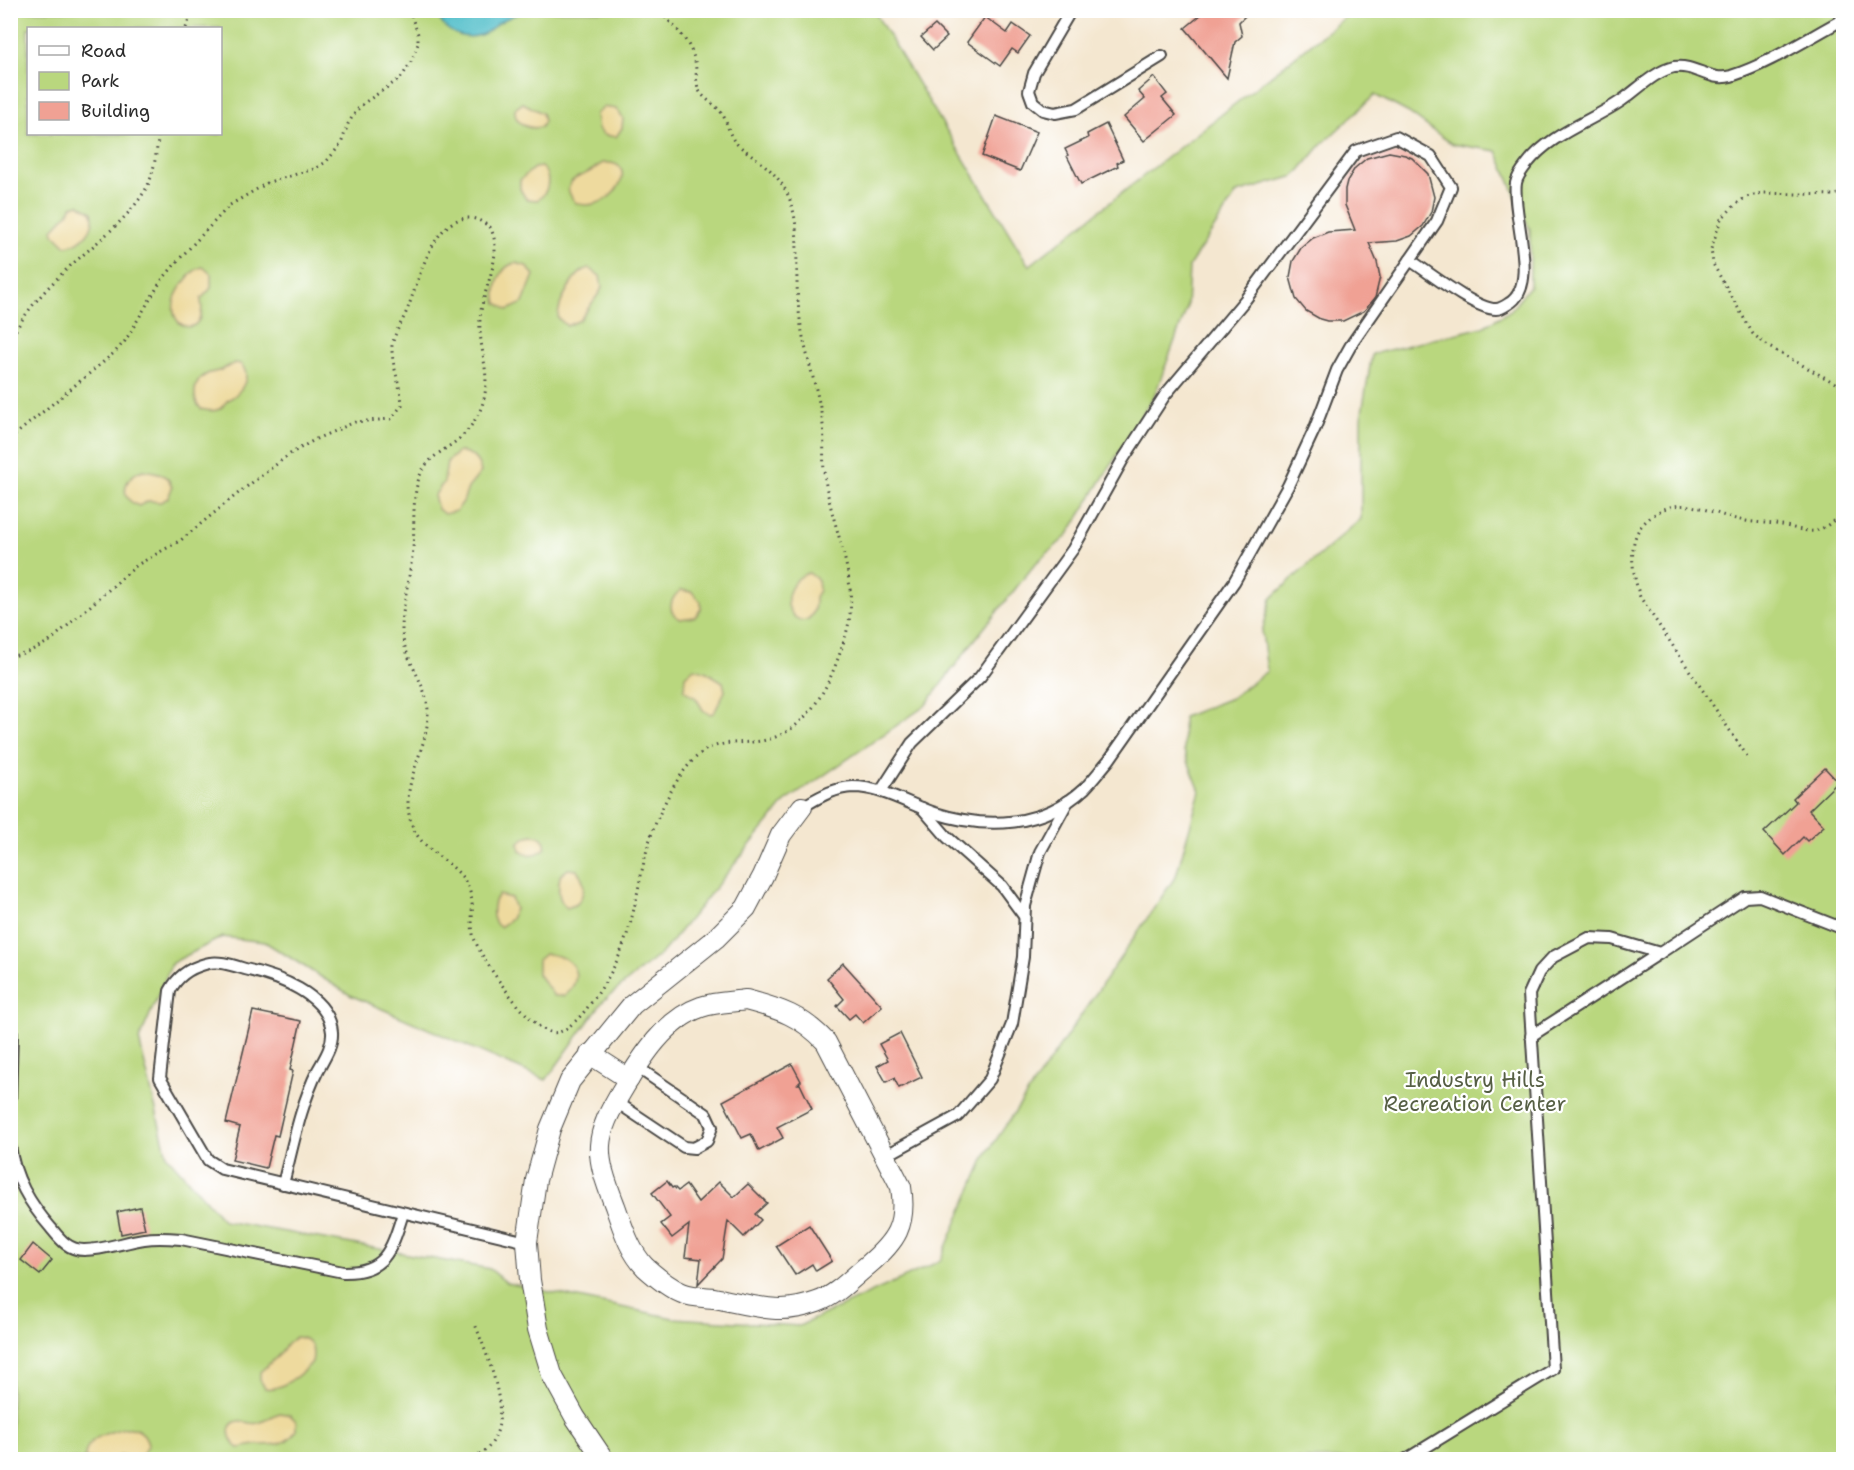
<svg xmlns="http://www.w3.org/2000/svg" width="1854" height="1470" font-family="'Shantell Sans',sans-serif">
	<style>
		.green { fill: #b9d77e; stroke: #728154; stroke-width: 1.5; fill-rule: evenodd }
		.sand { fill: #eeda9e; stroke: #8c8264; stroke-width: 1.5 }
		.water { fill: #52bfca; stroke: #3e757a; stroke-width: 1.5 }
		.building { fill: #f0a194 }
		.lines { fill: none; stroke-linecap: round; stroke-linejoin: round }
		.service-casing { stroke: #494744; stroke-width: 14 }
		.minor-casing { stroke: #494744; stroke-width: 22 }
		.path { stroke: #494744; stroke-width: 3; stroke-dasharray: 1.5 4.5; stroke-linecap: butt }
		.service { stroke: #fff; stroke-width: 10 }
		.minor { stroke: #fff; stroke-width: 20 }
		.labels { text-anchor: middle; stroke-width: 4.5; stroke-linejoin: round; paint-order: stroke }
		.park-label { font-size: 21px; fill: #565f44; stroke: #fff }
	</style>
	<rect width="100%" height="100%" fill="#fff"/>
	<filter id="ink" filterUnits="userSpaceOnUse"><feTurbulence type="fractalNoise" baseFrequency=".0167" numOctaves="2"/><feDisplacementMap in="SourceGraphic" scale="12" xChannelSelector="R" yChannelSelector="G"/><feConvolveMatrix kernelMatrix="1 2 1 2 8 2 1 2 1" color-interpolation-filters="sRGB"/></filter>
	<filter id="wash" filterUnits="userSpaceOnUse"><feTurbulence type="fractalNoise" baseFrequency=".008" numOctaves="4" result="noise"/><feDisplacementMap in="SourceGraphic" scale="24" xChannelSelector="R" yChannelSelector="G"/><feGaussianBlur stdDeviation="1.35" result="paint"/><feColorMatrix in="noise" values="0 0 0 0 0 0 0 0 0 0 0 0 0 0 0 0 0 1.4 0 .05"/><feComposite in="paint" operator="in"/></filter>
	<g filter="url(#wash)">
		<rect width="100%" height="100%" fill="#f4e7d0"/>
		<path class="green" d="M10 11H874L1029 266 1353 11H1843V1459H11ZM28 28H220V134H28ZM1375 95 1409 113 1452 144 1497 151 1530 230V286L1511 310 1483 327 1372 354 1361 418V519L1292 579 1271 599 1262 632 1267 671 1231 698 1183 717 1184 751 1200 791 1176 876 987 1153 940 1261 799 1326 673 1318 507 1283 490 1269 224 1221 167 1156 139 1040 172 963 222 937 265 942 350 995 546 1080 603 1001 663 952 785 802 925 706 969 647 1036 563 1067 536 1155 394 1187 308 1189 266 1237 193 1295 176 1322 144Z"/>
		<g class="sand">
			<path d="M523 103 542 113 544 121 541 127C528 130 514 124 515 109Z"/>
			<path d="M604 107 616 109 623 118 622 128 616 137 604 135 598 129 596 114Z"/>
			<path d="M603 163C644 159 612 216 576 203 562 187 569 180 585 174 591 172 597 166 603 163Z"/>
			<path d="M541 167C552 175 549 194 537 200L526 199 520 189V180L534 168Z"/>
			<path d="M79 204 92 212C97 228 82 244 66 246L54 234 53 229 68 213 72 206Z"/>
			<path d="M516 263 526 266 534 275 523 303 508 310 497 303C493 289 500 265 516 263Z"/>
			<path d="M203 267 211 274V288L201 299C209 348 149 325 185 281 190 275 195 268 203 267Z"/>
			<path d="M589 268 600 276 602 287 600 292 580 320 567 326 558 318C558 302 574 272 589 268Z"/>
			<path d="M235 363 241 364C253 377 241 392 230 399 223 403 228 401 223 406 218 412 208 411 201 409 191 398 193 381 207 374 211 372 217 372 221 370 226 368 230 365 235 363Z"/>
			<path d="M458 452C470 451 479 460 481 472L468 488 463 502 456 511 444 514 438 509 434 496 444 482 447 462Z"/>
			<path d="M143 470C156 472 169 473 172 488L168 498 161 502 148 501 139 506C117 498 124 476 143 470Z"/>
			<path d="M809 573 818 580 819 590 815 597C817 639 776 617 791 588 795 580 800 575 809 573Z"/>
			<path d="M681 590 692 592 701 602V609L695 617 680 619C666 612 670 598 681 590Z"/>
			<path d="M694 668 705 671 723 682 725 691 714 713 709 714 703 710 696 698 684 690 685 676Z"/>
			<path d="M533 835C541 835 547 841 545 849 537 855 529 857 520 851L519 842 528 836Z"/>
			<path d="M568 869 577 870C586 882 586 891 577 904L567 908C557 900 558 888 560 876Z"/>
			<path d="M499 895 511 898 515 909 511 919 500 927C491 922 492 910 494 901Z"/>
			<path d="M545 954C572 955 587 974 565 996H554L538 974V960Z"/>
			<path d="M296 1337C311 1338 315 1348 312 1362 303 1373 280 1392 265 1388L260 1380V1372L278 1356 287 1344Z"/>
			<path d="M280 1413 290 1415 296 1421V1431C286 1446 274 1445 258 1445 252 1445 245 1447 239 1448 230 1443 223 1425 238 1421 245 1420 251 1425 258 1423 266 1421 272 1415 280 1413Z"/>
			<path d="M124 1428C136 1427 145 1432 148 1444L142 1455 135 1457 120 1456 113 1459H85C84 1438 107 1433 124 1428Z"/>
		</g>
		<path class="water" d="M436 11V10L526 11C517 14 508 17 500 22 494 25 491 30 485 33 464 43 442 32 436 11Z"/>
		<g id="blocks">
			<g class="building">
				<path d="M1207 10H1251L1239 22 1242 36 1235 42 1227 78 1185 28Z"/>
				<path d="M985 17 1007 33 1013 24 1030 36 1018 53 1012 49 1000 66 967 42Z"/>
				<path d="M935 25 947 37 933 50 921 37Z"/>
				<path d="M1154 77 1167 94 1162 98 1176 115 1144 141 1124 117 1145 99 1138 91Z"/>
				<path d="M996 116 1037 132 1020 171 982 156Z"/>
				<path d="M1106 124 1123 160 1117 163 1118 166 1081 184 1067 156 1068 155 1065 149 1088 138 1087 134Z"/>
				<path d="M1389 152 1405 155 1412 158 1428 174 1434 197 1431 212 1423 226 1411 236 1397 241 1369 243 1377 262 1380 277 1375 298 1364 311 1343 321H1327L1320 319 1306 311 1296 299 1290 277 1293 261 1301 248 1313 238 1328 232 1355 230 1345 205V189L1347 181 1355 168 1367 158Z"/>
				<path d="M1825 768 1838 782 1809 810 1824 826 1807 841 1803 837 1785 855 1764 832 1796 802 1793 798Z"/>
				<path d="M843 963 882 1006 863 1023 855 1014 849 1019 837 1006 844 999 827 978Z"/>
				<path d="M253 1011 301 1021 290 1070 293 1071 278 1136 274 1135 266 1168 232 1160 240 1127 226 1123Z"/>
				<path d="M900 1033 922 1077 899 1088 894 1078 886 1082 877 1066 888 1060 879 1044Z"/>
				<path d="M792 1064 801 1081 798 1084H800L812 1109 777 1127 783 1138 759 1151 751 1134 742 1138 723 1101Z"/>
				<path d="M667 1181 672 1188 674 1187 678 1191 686 1185 698 1202 719 1182 734 1197 748 1184 767 1203 755 1214 761 1220 744 1237 728 1221 722 1259 698 1284 701 1259 685 1257 689 1225 672 1238 661 1224 670 1217 652 1193Z"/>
				<path d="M140 1207 145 1229 121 1234 117 1212Z"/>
				<path d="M809 1225 832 1261 816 1271 812 1264 795 1275 776 1246Z"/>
				<path d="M33 1244 52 1260 40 1275 21 1260Z"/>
			</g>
		</g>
	</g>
	<g filter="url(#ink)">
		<use href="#blocks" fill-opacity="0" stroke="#494744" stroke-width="1.5"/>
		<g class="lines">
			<defs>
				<g id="service">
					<path d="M1071 10 1034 73 1029 91 1033 102 1043 110 1055 113 1076 109 1162 56"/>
					<path d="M1410 260C1428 272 1475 309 1496 309 1499 309 1505 306 1508 304 1541 286 1511 214 1516 183 1517 177 1523 169 1527 164 1550 134 1590 122 1621 101 1636 91 1655 71 1674 67 1695 64 1710 82 1731 76 1769 64 1808 38 1844 19"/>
					<path d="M802 807C818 798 833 788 853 787 882 787 908 804 935 813 988 830 1043 827 1085 788 1094 779 1101 769 1109 760L1234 582 1288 486 1315 428 1337 370 1351 345 1437 221 1451 187 1431 156 1396 137 1356 151 1245 300 1165 395 1122 461 1073 549 980 677 912 743 881 791"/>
					<path d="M922 808 947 837 1002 886 1024 916"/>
					<path d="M1531 1036 1660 953"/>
					<path d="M615 1101 684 1147 694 1148 707 1141 712 1127 706 1114 637 1067"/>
					<path d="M10 1105 12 1033"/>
					<path d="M10 1145C14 1178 30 1204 51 1228 60 1239 68 1250 84 1250 104 1250 124 1242 144 1239 157 1237 169 1238 181 1239L343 1272C386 1273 392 1248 403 1213"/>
					<path d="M885 1156 958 1116 990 1079 1012 1024 1023 957 1025 906 1040 852 1068 801"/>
					<path d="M283 1184C293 1146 300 1106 318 1070 324 1059 333 1046 332 1032 329 994 276 976 245 969 232 965 218 960 205 964 190 968 177 977 170 991L160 1078 208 1160 222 1169 527 1242"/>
					<path d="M1405 1460 1553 1369 1529 994 1539 972 1553 957 1589 938 1612 939 1660 953 1745 897 1760 896 1844 929"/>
				</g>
				<g id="minor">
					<path d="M746 1000C780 1009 802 1016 826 1042L901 1187C907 1225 896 1241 868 1265 852 1278 837 1295 817 1302 806 1306 793 1309 781 1309 759 1309 736 1302 714 1298 704 1297 692 1297 682 1293 670 1288 655 1276 645 1267 629 1250 623 1228 615 1206 594 1152 593 1138 624 1087 642 1057 666 1019 701 1007 715 1002 732 1002 746 1000Z"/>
					<path d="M590 1054 629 1079"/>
					<path d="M604 1460 575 1417 552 1375 538 1329 530 1280 527 1242 536 1180 550 1129 570 1081 632 1005 716 938 746 908 763 876 781 835 802 807"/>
				</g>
			</defs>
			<use href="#service" class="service-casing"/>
			<use href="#minor" class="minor-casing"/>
			<g class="path">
				<path d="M186 28 193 10"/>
				<path d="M1844 193 1834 195 1762 193 1746 197 1734 206 1721 219 1711 249 1713 264 1753 334 1769 347 1835 383 1844 391"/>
				<path d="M10 341C27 306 56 278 84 254 107 234 132 214 147 187 155 171 156 151 159 134"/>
				<path d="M10 439 114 353 125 341 161 281 182 256 230 205 269 182 314 169 326 162 341 144 348 124 356 111 364 103 401 78 411 62 418 44V34L409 10"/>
				<path d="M10 657 30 651 50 641 137 565 181 540 241 491 290 454 316 439 355 422 391 419 402 405C401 385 391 364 392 346 394 333 403 321 408 308 418 282 433 217 469 218 477 218 484 223 490 227 505 256 482 288 480 319 478 352 495 379 479 413 475 421 467 432 460 438 446 450 429 456 421 473 410 498 416 531 412 557 409 581 402 607 402 631 404 661 427 683 428 711 429 751 397 786 412 825 423 856 464 862 471 896 474 910 470 925 474 938 482 961 524 1019 545 1030 557 1036 564 1031 573 1023 582 1016 587 1008 594 999 606 982 617 964 624 943 639 903 640 860 657 820 667 797 682 766 704 751 724 739 745 745 766 740 813 729 834 675 846 634 862 583 832 529 825 479 822 461 825 443 823 425 819 394 808 363 802 332 799 315 797 296 797 279 796 250 800 223 788 195 780 178 768 167 753 156 748 152 741 148 736 143 729 136 728 124 723 115 717 105 706 101 700 92 695 84 697 71 695 61 689 39 674 26 658 10"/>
				<path d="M1747 756 1640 597C1633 575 1626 541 1644 523 1680 488 1707 515 1746 521 1758 523 1770 523 1782 525 1791 527 1805 532 1814 531 1826 529 1835 519 1844 511"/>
				<path d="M468 1460C526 1441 489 1361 475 1324"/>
			</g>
			<use href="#service" class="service"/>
			<use href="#minor" class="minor"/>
		</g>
	</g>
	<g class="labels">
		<g class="park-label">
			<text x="1475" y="1087">Industry Hills<tspan x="1475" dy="24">Recreation Center</tspan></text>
		</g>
	</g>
	<rect width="1854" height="1470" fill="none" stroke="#fff" stroke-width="36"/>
	<rect x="27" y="27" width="195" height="108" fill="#ffffff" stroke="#aaaaaa" stroke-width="1.5"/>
	<rect x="39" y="46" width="30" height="9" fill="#ffffff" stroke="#aaaaaa" stroke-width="1.5"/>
	<text x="81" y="57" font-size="18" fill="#2b2b2b">Road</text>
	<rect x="39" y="72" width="30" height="18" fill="#b9d77e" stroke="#aaaaaa" stroke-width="1.5"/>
	<text x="81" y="87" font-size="18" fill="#2b2b2b">Park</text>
	<rect x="39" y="102" width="30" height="18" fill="#f0a194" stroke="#aaaaaa" stroke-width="1.5"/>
	<text x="81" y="117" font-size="18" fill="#2b2b2b">Building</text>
</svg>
